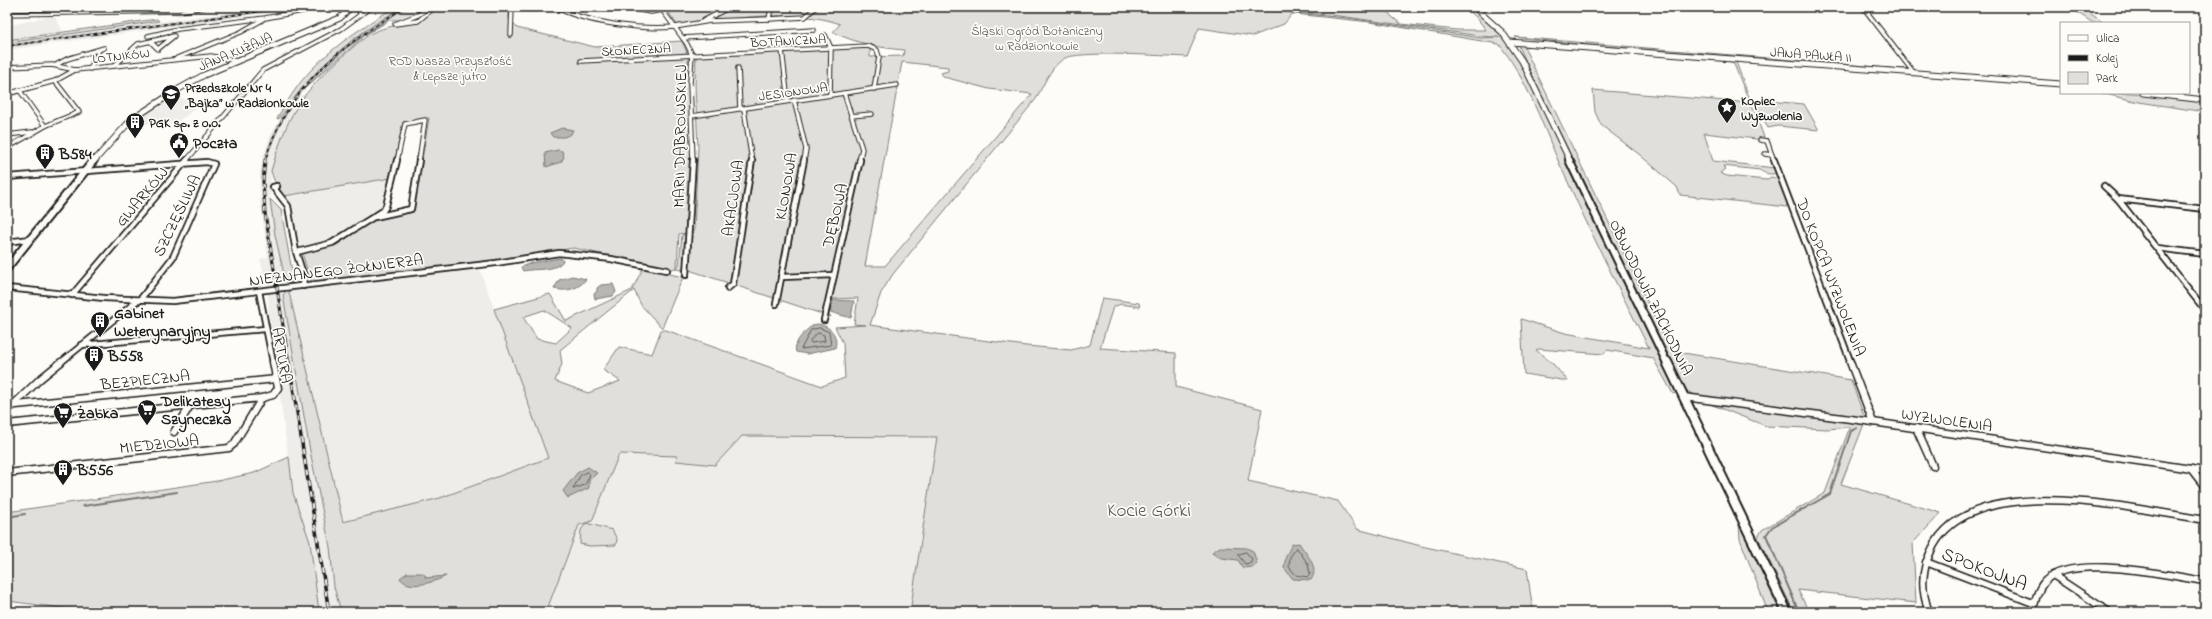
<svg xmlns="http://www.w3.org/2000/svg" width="2212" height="619" font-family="'Indie Flower',sans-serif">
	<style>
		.built { fill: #eeede9 }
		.green { fill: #e0dfdb; stroke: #7e7e7c; fill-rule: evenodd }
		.water { fill: #b7b6b2; stroke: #797876 }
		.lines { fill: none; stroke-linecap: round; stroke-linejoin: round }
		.shore { stroke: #5a5a58; stroke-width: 1 }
		.stream { stroke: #797876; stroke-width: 2 }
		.street-far2-casing { stroke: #1c1c1c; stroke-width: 5.5 }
		.street-far1-casing { stroke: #1c1c1c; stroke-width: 8 }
		.street-casing { stroke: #1c1c1c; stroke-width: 9 }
		.secondary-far2-casing { stroke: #1c1c1c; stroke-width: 7 }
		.secondary-far1-casing { stroke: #1c1c1c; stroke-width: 10 }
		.secondary-casing { stroke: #1c1c1c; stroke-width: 12 }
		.street-far2 { stroke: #fdfcf7; stroke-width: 3.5 }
		.street-far1 { stroke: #fdfcf7; stroke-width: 4.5 }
		.street { stroke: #fdfcf7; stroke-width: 6 }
		.secondary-far2 { stroke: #fdfcf7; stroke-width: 5 }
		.secondary-far1 { stroke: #fdfcf7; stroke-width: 6 }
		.secondary { stroke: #fdfcf7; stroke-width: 8 }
		.rail-far2-casing { stroke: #1c1c1c; stroke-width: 2 }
		.rail-far1-casing { stroke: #1c1c1c; stroke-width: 3 }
		.rail-casing { stroke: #1c1c1c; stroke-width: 3.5 }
		.rail-far2 { stroke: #fdfcf7; stroke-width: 1; stroke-dasharray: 3.5; stroke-linecap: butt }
		.rail-far1 { stroke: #fdfcf7; stroke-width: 1.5; stroke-dasharray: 4; stroke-linecap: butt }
		.rail { stroke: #fdfcf7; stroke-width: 2; stroke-dasharray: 5.5; stroke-linecap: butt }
		.labels { text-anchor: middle; stroke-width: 3.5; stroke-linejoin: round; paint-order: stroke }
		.far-park-label { font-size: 13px; fill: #575655; stroke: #fdfcf7 }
		.far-street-label { font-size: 13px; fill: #1c1c1c; stroke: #fdfcf7 }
		.far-poi-label { font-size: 13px; font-weight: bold; fill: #1c1c1c; stroke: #fdfcf7; text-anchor: start }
		.street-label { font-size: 16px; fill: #1c1c1c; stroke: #fdfcf7 }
		.poi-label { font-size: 16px; font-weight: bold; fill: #1c1c1c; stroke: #fdfcf7; text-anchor: start }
		.near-park-label { font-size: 19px; fill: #575655; stroke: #fdfcf7 }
		.near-street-label { font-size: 19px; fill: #1c1c1c; stroke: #fdfcf7 }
	</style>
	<rect width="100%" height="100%" fill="#fdfcf7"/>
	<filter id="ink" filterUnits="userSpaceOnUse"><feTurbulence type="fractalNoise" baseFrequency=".025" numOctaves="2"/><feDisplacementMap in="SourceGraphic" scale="8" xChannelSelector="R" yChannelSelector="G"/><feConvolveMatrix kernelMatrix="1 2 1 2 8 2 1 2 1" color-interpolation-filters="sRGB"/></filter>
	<g filter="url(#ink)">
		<g class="built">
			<path d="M209 7H222L225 10 177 16 174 13Z"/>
			<path d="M268 7H311L7 50V43L28 39Z"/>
			<path d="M403 7H406L383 21 340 53 299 95H304L285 128 271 171 270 199 275 235 286 283 267 286 260 259 268 257 260 199V172L264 154 270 136 291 102 321 68 357 37Z"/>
			<path d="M54 15 63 32 7 40V26Z"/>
			<path d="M170 98 205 101 176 123 132 124Z"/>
			<path d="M391 178 385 202 378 211 337 245 302 253 284 196Z"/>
			<path d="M479 267 548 458 440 498 343 522 288 288Z"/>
			<path d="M282 289 310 451 330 547 334 587 341 612H319L310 542 293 493 269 315 268 291Z"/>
			<path d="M742 436 937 437 910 612H546L579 525 592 521 619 454 677 456 676 461 715 465Z"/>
		</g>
		<g class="green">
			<path d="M395 7H403C354 34 311 71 280 118L277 119C283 108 290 97 297 87 321 54 360 28 395 7Z"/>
			<path d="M406 7 423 8 420 13 402 20H390L365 35 303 90 346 48Z"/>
			<path d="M437 7H509V19L517 28 595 47 682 41 688 55 691 158 686 233 679 234 677 266 673 269 573 248 492 262 311 282 302 253 337 245 374 219 413 212 429 118 403 122 391 178 284 196 274 180 271 171C288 115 297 98 340 59 350 50 362 38 374 32 397 21 418 29 437 7Z"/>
			<path d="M683 7H1229L1348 18 1481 38 1503 37 1522 65 1677 392 1673 394 1653 358 1607 350 1604 354 1538 349 1536 350 1553 364 1568 381 1524 374 1521 319 1565 333 1649 348C1618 288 1588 227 1560 165 1542 124 1527 79 1499 44L1370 22 1295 14H1292L1284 24 1253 36 1199 28 1187 57C1166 56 1076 50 1063 59 1050 68 1043 86 1036 99L893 274 881 293 870 325 1026 346 1071 350 1090 345 1102 298 1139 303 1140 307 1121 304 1113 307 1100 348 1176 353V387L1262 409 1248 481 1338 501 1357 529 1421 546 1527 569 1533 612H910L937 437 742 436 715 465 676 461 677 456 619 454 592 521 579 525 546 612H341L334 587 330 547 310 451 283 295 288 288 343 522 440 498 548 458 494 309 550 294 566 321 632 290 643 268 683 277 662 328 641 305 634 290 560 350 562 364 555 381 588 393 620 381 603 370 619 347 652 354 661 330H666L822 386 845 378 843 343 835 327 866 325 854 324 858 298 832 299 829 314 831 317 689 270 692 233 694 230 698 147 695 85 696 56 870 47V57L903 56 904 50C880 48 855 43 833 32L840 24C799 8 722 19 678 26L669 13ZM902 62 948 67V71L941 73 944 77 989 89 1032 94 885 266H865ZM544 310 572 328 556 343 537 339 523 317Z"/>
			<path d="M1240 7H1385L1391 16 1401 24 1456 30H1486L1477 18 1465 7H1471L1501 35 1492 37 1480 36 1339 16Z"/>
			<path d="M2069 7H2081L2104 23H2093Z"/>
			<path d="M157 19 159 21 7 43V40Z"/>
			<path d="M1515 37 1901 69 1908 68 1910 70 1575 44Z"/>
			<path d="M1521 44 1727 59 1736 62 1765 140 1704 133 1713 161 1775 168 1777 173C1772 175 1764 174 1760 170L1723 166 1725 169 1720 173 1727 176 1766 180 1771 177 1779 179 1787 200V207L1680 195 1677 187 1640 155 1601 125 1595 112 1593 90 1750 103 1733 62 1547 45 1524 47 1671 351 1851 380 1865 419 1695 395 1685 390 1532 75 1519 46Z"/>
			<path d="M2101 93H2132L2205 101V112L2139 102Z"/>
			<path d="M1754 100 1804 104 1819 130 1778 126 1768 128Z"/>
			<path d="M270 199 281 210 294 282 286 283 275 235Z"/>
			<path d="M686 234 683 270 675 269 679 265 682 235Z"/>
			<path d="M1705 402 1864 424 1841 484 1941 513 1913 543 1916 603 1798 590 1809 612H1794L1758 537 1762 530 1825 493 1848 432 1851 427 1827 429 1766 426Z"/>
			<path d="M289 457 293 493 310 542 319 612 85 611 7 601V512L217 481 254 473Z"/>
			<path d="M586 523 612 530 617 539 616 545 590 546 580 544 581 530Z"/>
			<path d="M1739 523 1780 612H1768L1740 539Z"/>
		</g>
		<g class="water">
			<path d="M562 128 573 130 571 134 564 137H553L550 133Z"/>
			<path d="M558 150 562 151 564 157 561 162 546 167 545 153Z"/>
			<path d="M561 258 563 261C555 272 536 268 523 271L521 267 531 263Z"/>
			<path d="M572 276 586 279C579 289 567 292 554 289L559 280Z"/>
			<path d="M613 284 616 292 613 296 595 299 594 294 597 291V288L601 285Z"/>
			<path d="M833 300 854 301 851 318 830 312Z"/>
			<path d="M817 324C829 325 839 335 835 348L807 354 796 352C792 343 808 326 817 324Z"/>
			<path d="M588 467 597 473 589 481V488L568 498 563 491 577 473Z"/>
			<path d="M1299 543C1306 554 1320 567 1311 580L1293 579 1284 568 1286 556 1292 544Z"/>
			<path d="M1220 547 1247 548 1253 551 1257 563 1252 567 1243 568 1238 560 1221 558 1212 552Z"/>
			<path d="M407 573H422L426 576 425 578 446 576C435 582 408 591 400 578Z"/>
		</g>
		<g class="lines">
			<g class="shore">
				<path d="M820 328 829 332 831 345 801 349 811 330Z"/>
				<path d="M818 333 824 335 825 341 811 343 810 341Z"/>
				<path d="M587 472 590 475 585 485 573 489 580 476Z"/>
				<path d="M1297 548 1308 564 1310 574 1308 577 1296 575 1289 567 1290 557Z"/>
				<path d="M1246 552 1252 559 1250 563 1245 564 1238 555Z"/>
			</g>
			<g class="stream">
				<path d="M83 506 177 492"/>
				<path d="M7 517 25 514"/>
				<path d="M1799 612 1766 535 1772 527 1830 494 1851 431 1857 428"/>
			</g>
			<defs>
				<g id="street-far2">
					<path d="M351 7 358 9 360 13"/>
					<path d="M425 7V10L418 15 395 24 418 21 435 7"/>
					<path d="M555 7C587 23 640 30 675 27"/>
					<path d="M622 7 651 12 681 7"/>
					<path d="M660 7 687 44 692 55 690 83 693 161"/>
					<path d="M771 7 769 19 805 17 816 7"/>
					<path d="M1863 7 1914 73"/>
					<path d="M7 14 180 11 204 7"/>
					<path d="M703 21 730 7"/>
					<path d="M675 27 710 21 769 19"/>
					<path d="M511 35 512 7"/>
					<path d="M825 35 831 48 830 96"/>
					<path d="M148 36 178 29 265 18 324 7"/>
					<path d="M683 38 814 30"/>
					<path d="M782 50 788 101"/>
					<path d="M177 58 241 32 262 20"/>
					<path d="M581 61 868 46 877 50 879 57 874 89"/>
					<path d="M56 65 67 59 104 48"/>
					<path d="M114 66 138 44 174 36 158 49 151 42"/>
					<path d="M7 67 52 65 75 70 211 56 237 61"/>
					<path d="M738 68 740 108"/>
					<path d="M90 69 99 50"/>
					<path d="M20 91 45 126"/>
					<path d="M844 93 862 149 859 161"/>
					<path d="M7 94 55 81 75 70"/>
					<path d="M794 100 806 149 804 161"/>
					<path d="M744 109 752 161"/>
					<path d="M692 116 897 85"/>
					<path d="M851 116 872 114"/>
					<path d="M7 135 32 132"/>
					<path d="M1760 140 1767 141 1774 161"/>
					<path d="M7 148 45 126 79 112 55 81"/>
					<path d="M1765 154 1772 155"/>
					<path d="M186 161 263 70 341 29 371 7"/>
					<path d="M397 161 405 124 425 120 419 161"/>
				</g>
				<g id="street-far1">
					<path d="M1774 160 1851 363"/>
					<path d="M7 177 207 162 214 164 173 257 139 301"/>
					<path d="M277 186 273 187 288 206 296 252 304 277 303 286"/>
					<path d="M2104 186 2118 199 2205 310"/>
					<path d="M2118 199 2205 209"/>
					<path d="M375 217 411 209 419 160"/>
					<path d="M7 242 30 239"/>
					<path d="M2157 248 2205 254"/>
					<path d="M297 252 332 243 383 211 386 206 397 160"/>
					<path d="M686 275 693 160"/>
					<path d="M781 277 834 275"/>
					<path d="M7 288 104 298 173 301 496 263 559 253 611 259 667 270"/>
					<path d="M728 288 733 284 752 160"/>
					<path d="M259 291 273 363"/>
					<path d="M72 295 187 160"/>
					<path d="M776 304 804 160"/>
					<path d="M824 320 860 160"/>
					<path d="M81 345 265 329"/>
					<path d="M60 363 137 301"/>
				</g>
				<g id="street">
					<path d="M1850 362 1873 422"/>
					<path d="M1684 397 1873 422 2205 471"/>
					<path d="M16 405 276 379"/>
					<path d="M7 411 40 379 61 362"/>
					<path d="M7 424 262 398 273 395 278 388 273 362"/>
					<path d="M1916 428 1933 466"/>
					<path d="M174 432 190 406"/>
					<path d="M2191 469 2205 487"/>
					<path d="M7 473 229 448 234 444 262 398"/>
					<path d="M1926 562 2033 603"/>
					<path d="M2053 575 2109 612"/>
					<path d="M1929 612C1921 590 1921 572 1931 551 1968 468 2135 509 2205 520"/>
					<path d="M2033 612C2035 601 2037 590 2045 581 2072 553 2169 576 2205 581"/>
					<path d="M2097 612 2102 607"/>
				</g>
				<g id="secondary-far2">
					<path d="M1474 7 1502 32 1522 61 1570 161"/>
					<path d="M1510 42 2061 84"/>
					<path d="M2143 93 2205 100"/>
					<path d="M94 161 131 120 177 90 204 75 340 18 351 7"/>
				</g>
				<g id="secondary-far1">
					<path d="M1569 160 1667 363"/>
					<path d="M7 268 94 160"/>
				</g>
				<path id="secondary" d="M1667 362 1787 612"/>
			</defs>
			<use href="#street-far2" class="street-far2-casing"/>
			<use href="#street-far1" class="street-far1-casing"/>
			<use href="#street" class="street-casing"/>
			<use href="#secondary-far2" class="secondary-far2-casing"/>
			<use href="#secondary-far1" class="secondary-far1-casing"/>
			<use href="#secondary" class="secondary-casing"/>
			<use href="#street-far2" class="street-far2"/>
			<use href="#street-far1" class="street-far1"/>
			<use href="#street" class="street"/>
			<use href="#secondary-far2" class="secondary-far2"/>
			<use href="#secondary-far1" class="secondary-far1"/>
			<use href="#secondary" class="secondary"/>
			<defs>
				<g id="rail-far2">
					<path d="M7 46 291 7"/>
					<path d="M265 161C287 86 341 46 405 7"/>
				</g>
				<path id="rail-far1" d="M265 160 263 181 265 213 289 363"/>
				<path id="rail" d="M289 362 329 612"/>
			</defs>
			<use href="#rail-far2" class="rail-far2-casing"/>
			<use href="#rail-far1" class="rail-far1-casing"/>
			<use href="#rail" class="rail-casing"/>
			<use href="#rail-far2" class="rail-far2"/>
			<use href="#rail-far1" class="rail-far1"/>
			<use href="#rail" class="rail"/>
		</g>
	</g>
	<defs>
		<symbol id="school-pin" viewBox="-11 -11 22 30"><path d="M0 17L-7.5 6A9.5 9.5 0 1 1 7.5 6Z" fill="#1c1c1c" stroke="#fdfcf7"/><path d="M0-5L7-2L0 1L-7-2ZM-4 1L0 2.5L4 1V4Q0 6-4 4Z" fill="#fff"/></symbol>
		<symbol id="sight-pin" viewBox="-11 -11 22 30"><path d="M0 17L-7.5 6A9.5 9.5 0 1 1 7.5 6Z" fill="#1c1c1c" stroke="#fdfcf7"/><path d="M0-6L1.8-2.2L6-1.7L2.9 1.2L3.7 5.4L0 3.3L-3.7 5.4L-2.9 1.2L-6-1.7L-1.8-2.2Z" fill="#fff"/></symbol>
		<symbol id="building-pin" viewBox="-11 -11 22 30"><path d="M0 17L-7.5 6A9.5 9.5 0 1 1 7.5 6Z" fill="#1c1c1c" stroke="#fdfcf7"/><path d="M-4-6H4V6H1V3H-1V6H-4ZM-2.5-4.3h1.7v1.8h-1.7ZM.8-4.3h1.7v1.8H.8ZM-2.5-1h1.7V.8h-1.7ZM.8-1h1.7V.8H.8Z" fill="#fff"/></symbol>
		<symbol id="civic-pin" viewBox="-11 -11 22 30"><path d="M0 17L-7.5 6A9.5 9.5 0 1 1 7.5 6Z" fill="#1c1c1c" stroke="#fdfcf7"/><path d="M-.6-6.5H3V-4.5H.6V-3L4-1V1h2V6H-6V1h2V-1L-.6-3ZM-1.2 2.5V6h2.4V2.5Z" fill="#fff"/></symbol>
		<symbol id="supermarket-pin" viewBox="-11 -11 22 30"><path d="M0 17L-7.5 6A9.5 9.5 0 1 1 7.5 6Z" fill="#1c1c1c" stroke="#fdfcf7"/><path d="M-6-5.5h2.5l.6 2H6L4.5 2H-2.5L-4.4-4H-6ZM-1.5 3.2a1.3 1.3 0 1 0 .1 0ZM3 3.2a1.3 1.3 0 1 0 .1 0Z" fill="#fff"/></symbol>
	</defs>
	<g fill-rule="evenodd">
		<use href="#school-pin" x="160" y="83" width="22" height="30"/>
		<use href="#sight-pin" x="1716" y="96" width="22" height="30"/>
		<use href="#building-pin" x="124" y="111" width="22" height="30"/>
		<use href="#civic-pin" x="168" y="131" width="22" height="30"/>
		<use href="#building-pin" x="34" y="142" width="22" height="30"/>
		<use href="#building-pin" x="89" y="310" width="22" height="30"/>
		<use href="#building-pin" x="83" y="344" width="22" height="30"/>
		<use href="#supermarket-pin" x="136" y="398" width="22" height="30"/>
		<use href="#supermarket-pin" x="52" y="401" width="22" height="30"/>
		<use href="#building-pin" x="52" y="458" width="22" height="30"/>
	</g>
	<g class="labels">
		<g class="far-park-label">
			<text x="1037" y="35">Śląski Ogród Botaniczny<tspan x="1037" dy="15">w Radzionkowie</tspan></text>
			<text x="450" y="65">ROD Nasza Przyszłość<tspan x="450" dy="15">&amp; Lepsze jutro</tspan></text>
		</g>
		<g class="far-street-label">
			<text transform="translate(788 40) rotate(-3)" y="5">BOTANICZNA</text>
			<text transform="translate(636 49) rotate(-3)" y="5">SŁONECZNA</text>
			<text transform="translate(235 51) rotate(-23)" y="5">JANA KUŻAJA</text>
			<text transform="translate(1811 54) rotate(4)" y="5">JANA PAWŁA II</text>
			<text transform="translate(121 55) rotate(-6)" y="5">LOTNIKÓW</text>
			<text transform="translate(793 91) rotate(-8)" y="5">JESIONOWA</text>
		</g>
		<g class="far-poi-label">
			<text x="185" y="92">Przedszkole Nr 4<tspan x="185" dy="15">„Bajka” w Radzionkowie</tspan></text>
			<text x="1741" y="105">Kopiec<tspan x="1741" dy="15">Wyzwolenia</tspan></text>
			<text x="149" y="127">PGK sp. z o.o.</text>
		</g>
		<g class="street-label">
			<text transform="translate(679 136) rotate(-89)" y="6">MARII DĄBROWSKIEJ</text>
			<text transform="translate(785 186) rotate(-80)" y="6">KLONOWA</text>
			<text transform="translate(141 196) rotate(-50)" y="6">GWARKÓW</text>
			<text transform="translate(732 198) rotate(-82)" y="6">AKACJOWA</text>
			<text transform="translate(176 215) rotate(-64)" y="6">SZCZĘŚLIWA</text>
			<text transform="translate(834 215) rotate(-77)" y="6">DĘBOWA</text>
			<text transform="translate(336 269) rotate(-7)" y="6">NIEZNANEGO ŻOŁNIERZA</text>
			<text transform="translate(1832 277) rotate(69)" y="6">DO KOPCA WYZWOLENIA</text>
			<text transform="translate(1652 297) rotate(64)" y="6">OBWODOWA ZACHODNIA</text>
			<text transform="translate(283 355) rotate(80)" y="6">ARTURA</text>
			<text transform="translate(145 379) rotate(-6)" y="6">BEZPIECZNA</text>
			<text transform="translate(1947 419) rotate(8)" y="6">WYZWOLENIA</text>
			<text transform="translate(159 443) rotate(-6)" y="6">MIEDZIOWA</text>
		</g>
		<g class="poi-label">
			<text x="193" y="148">Poczta</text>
			<text x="59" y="159">B584</text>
			<text x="114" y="318">Gabinet<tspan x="114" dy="18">Weterynaryjny</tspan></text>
			<text x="108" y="361">B558</text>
			<text x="161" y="406">Delikatesy<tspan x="161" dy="18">Szyneczka</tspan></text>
			<text x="77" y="418">Żabka</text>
			<text x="77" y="475">B556</text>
		</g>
		<g class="near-park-label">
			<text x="1149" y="516">Kocie Górki</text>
		</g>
		<g class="near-street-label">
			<text transform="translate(1985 568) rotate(21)" y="7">SPOKOJNA</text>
		</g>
	</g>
	<rect width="2212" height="619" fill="none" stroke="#fdfcf7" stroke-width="24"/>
	<rect x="12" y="12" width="2188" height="595" fill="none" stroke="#1c1c1c" stroke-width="1.5" filter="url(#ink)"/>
	<rect x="2060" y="22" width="130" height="72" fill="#fdfcf7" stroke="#a3a29f"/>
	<rect x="2068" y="35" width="20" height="6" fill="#fdfcf7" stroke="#a3a29f"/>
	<text x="2096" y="42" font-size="12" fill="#1c1c1c">Ulica</text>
	<rect x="2068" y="55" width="20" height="6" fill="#1c1c1c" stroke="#a3a29f"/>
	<text x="2096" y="62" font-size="12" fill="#1c1c1c">Kolej</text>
	<rect x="2068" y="72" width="20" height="12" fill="#e0dfdb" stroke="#a3a29f"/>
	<text x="2096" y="82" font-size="12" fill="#1c1c1c">Park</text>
</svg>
